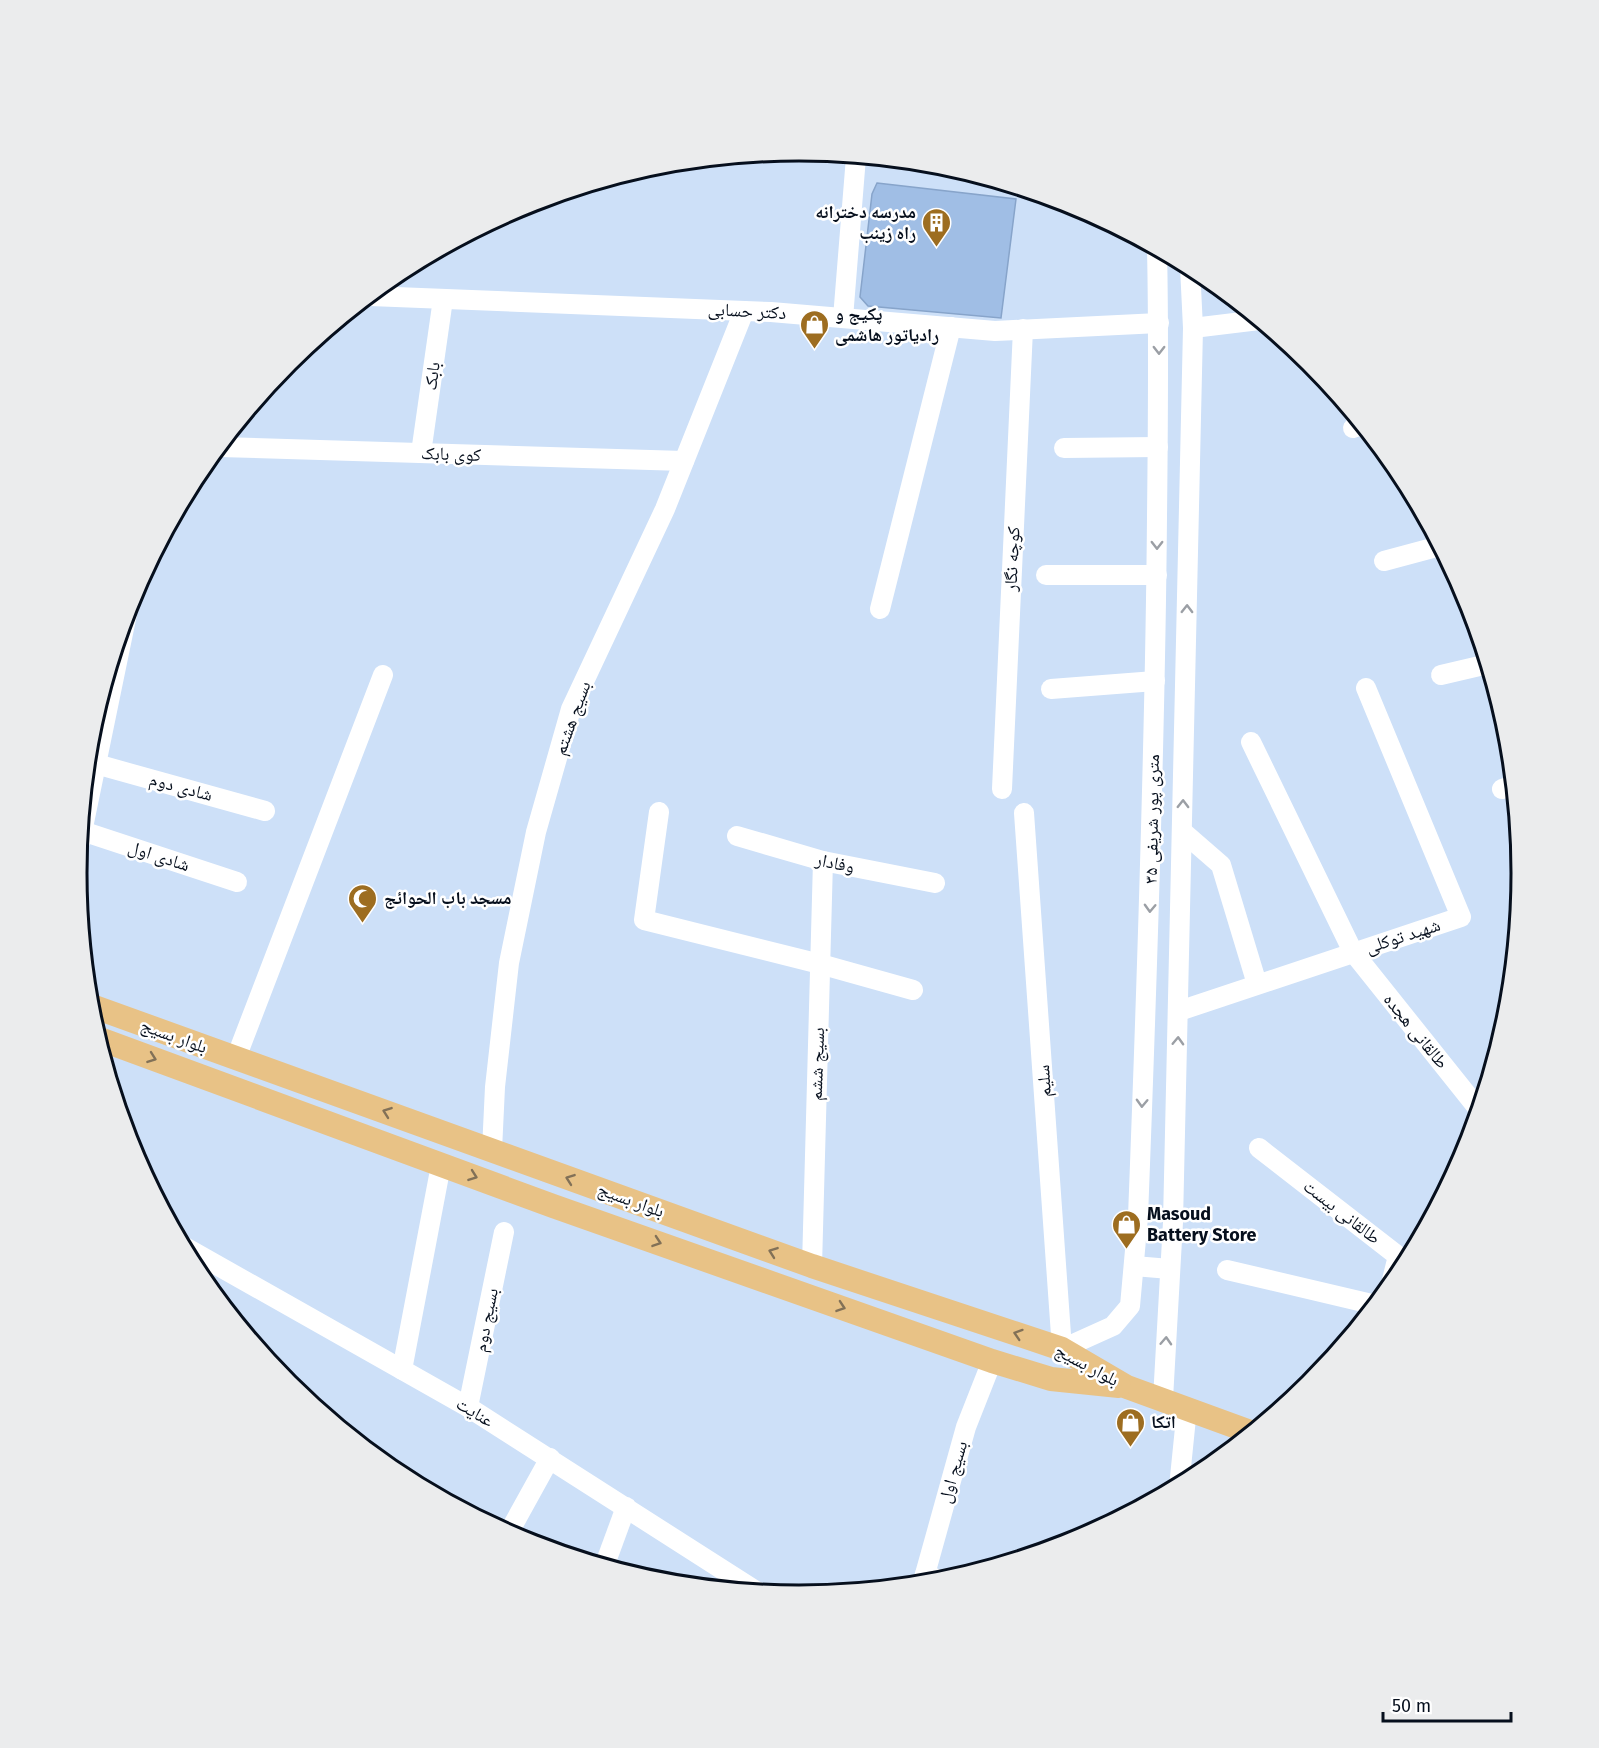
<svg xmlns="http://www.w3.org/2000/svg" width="1599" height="1748" font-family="'Fira Sans','Noto Naskh Arabic',sans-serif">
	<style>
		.building { fill: #a0bee5; stroke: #87a4ca; stroke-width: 1.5 }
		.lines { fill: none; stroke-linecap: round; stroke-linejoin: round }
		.minor { stroke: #fff; stroke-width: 20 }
		.major { stroke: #e8c286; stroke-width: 24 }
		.oneway { stroke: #9b9fa5 }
		.oneway2 { stroke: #827157 }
		.labels { text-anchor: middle; stroke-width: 5; stroke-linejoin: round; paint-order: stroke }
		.poi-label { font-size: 18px; font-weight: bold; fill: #060f1d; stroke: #fff; text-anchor: start }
		.street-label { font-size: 18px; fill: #060f1d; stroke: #fff }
		.rim { fill: none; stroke: #060f1d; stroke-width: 3 }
	</style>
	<rect width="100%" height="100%" fill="#cde0f8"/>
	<path class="building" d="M877 183 1016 199 1001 318 868 306 860 297 872 194Z"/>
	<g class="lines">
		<g class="minor">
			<path d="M370 296 771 312 995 331 1159 323"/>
			<path d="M843 318 856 157"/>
			<path d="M1193 328 1259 320"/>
			<path d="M1353 428 1362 425"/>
			<path d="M219 447 684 461"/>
			<path d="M1064 448 1158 447"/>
			<path d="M421 453 443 299"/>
			<path d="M1384 561 1440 546"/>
			<path d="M1046 575H1157"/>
			<path d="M880 609 951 327"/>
			<path d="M1441 675 1488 664"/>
			<path d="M1051 689 1155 681"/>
			<path d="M1251 742 1353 952 1480 1111"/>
			<path d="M96 764 265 811"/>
			<path d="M1002 789 1023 329"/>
			<path d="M1502 789 1514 785"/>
			<path d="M659 812 644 920 820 964 913 990"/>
			<path d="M1024 813 1062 1349 1113 1326 1130 1306 1138 1217C1147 983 1155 750 1157 517 1158 428 1159 338 1157 249"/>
			<path d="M82 831 237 882"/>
			<path d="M1183 832 1221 865 1257 984"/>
			<path d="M737 836 823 861 935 883"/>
			<path d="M80 842 128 609"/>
			<path d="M1179 1011 1461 917 1366 688"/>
			<path d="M236 1058 383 675"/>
			<path d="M1259 1148 1398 1256 1390 1288"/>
			<path d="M492 1150 495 1087 509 963 536 832 571 709 665 509 744 311"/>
			<path d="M183 1246 468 1407 759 1593"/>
			<path d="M812 1266 823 861"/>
			<path d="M1134 1266 1170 1269"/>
			<path d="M1227 1270 1376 1305"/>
			<path d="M402 1370 441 1165"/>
			<path d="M1163 1399 1173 1222 1193 328 1190 267"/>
			<path d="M468 1407 504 1232"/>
			<path d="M1179 1487 1187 1408"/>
			<path d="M508 1534 550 1458"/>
			<path d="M604 1567 626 1507"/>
			<path d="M925 1574 943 1582"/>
			<path d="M922 1585 966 1427 992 1361"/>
		</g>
		<g class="major">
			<path d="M89 1005 812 1266 1062 1349 1127 1387 1253 1433"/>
			<path d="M97 1038 553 1206 992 1361 1051 1379 1119 1386"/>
		</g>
	</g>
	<defs><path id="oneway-chevron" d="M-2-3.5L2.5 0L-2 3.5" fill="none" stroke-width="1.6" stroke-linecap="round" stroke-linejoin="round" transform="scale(1.5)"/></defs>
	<g class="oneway">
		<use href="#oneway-chevron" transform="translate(1159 350) rotate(90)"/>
		<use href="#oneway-chevron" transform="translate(1157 545) rotate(90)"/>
		<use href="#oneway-chevron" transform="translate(1187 609) rotate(-89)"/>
		<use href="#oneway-chevron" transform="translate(1183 804) rotate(-89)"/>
		<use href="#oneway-chevron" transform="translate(1150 908) rotate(92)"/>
		<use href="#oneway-chevron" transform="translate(1178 1041) rotate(-88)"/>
		<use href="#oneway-chevron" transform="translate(1142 1103) rotate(92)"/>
		<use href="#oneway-chevron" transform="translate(1166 1341) rotate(-87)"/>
	</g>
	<g class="oneway2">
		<use href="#oneway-chevron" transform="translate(152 1058) rotate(20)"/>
		<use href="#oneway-chevron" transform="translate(387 1112) rotate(-160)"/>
		<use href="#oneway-chevron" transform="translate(473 1176) rotate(20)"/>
		<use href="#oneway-chevron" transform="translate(570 1179) rotate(-160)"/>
		<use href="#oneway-chevron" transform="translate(657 1242) rotate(19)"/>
		<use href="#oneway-chevron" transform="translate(773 1252) rotate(-160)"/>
		<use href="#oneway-chevron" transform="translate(841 1307) rotate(19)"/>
		<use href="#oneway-chevron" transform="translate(1018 1334) rotate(-162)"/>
	</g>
	<defs>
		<symbol id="building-pin" viewBox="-11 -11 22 30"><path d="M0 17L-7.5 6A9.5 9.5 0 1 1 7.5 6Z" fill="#9d6d20" stroke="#fff"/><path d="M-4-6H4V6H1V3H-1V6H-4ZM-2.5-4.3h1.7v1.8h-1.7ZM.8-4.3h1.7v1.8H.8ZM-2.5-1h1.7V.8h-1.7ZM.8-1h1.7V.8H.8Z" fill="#fff"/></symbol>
		<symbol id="shop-pin" viewBox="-11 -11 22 30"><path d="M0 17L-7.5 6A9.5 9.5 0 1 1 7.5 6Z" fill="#9d6d20" stroke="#fff"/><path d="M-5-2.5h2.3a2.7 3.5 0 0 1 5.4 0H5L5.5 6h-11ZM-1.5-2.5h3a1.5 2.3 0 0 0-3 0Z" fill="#fff"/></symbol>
		<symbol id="mosque-pin" viewBox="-11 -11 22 30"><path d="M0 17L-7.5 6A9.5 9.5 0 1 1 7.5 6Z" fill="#9d6d20" stroke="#fff"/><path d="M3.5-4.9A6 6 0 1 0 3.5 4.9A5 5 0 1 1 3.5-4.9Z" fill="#fff"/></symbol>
	</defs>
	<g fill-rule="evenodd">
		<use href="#building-pin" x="920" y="206" width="33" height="45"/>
		<use href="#shop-pin" x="798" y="308" width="33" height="45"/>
		<use href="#mosque-pin" x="346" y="882" width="33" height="45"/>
		<use href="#shop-pin" x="1110" y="1208" width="33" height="45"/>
		<use href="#shop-pin" x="1114" y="1406" width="33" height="45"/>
	</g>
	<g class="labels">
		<g class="poi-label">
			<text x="916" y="218" text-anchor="end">مدرسه دخترانه<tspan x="916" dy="21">راه زینب</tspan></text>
			<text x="835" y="320">پکیج و<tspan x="835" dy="21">رادیاتور هاشمی</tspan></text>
			<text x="384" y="904">مسجد باب الحوائج</text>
			<text x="1147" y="1220">Masoud<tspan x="1147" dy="21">Battery Store</tspan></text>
			<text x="1151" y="1428">اتکا</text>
		</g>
		<g class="street-label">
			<text transform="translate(747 311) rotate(3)" y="6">دکتر حسابی</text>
			<text transform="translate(432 376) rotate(-82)" y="6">بابک</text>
			<text transform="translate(451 454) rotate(2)" y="6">کوی بابک</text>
			<text transform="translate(1012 559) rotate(-87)" y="6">کوچه نگار</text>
			<text transform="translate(572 718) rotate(-70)" y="6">بسیج هشتم</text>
			<text transform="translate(181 787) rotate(15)" y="6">شادی دوم</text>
			<text transform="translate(1152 819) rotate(-89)" y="6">۳۵ متری پور شریفی</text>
			<text transform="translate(159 856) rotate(18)" y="6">شادی اول</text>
			<text transform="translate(835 863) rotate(12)" y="6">وفادار</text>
			<text transform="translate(1403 936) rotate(-18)" y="6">شهید توکلی</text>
			<text transform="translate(1416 1031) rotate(51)" y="6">طالقانی هجده</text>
			<text transform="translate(174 1036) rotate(20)" y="6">بلوار بسیج</text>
			<text transform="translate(817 1064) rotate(-88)" y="6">بسیج ششم</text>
			<text transform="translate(1044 1081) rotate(-94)" y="6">سلیم</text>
			<text transform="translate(631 1200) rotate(20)" y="6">بلوار بسیج</text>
			<text transform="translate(1342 1212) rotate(38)" y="6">طالقانی بیست</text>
			<text transform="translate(486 1320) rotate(-79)" y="6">بسيج دوم</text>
			<text transform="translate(1087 1365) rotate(28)" y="6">بلوار بسیج</text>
			<text transform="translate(475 1412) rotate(31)" y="6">عنایت</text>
			<text transform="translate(953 1472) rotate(-74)" y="6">بسیج اول</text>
		</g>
	</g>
	<path d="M0 0H1599V1748H0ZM87 873a712 712 0 1 1 1424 0a712 712 0 1 1-1424 0Z" fill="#ebeced" fill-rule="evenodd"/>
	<path class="rim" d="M87 873a712 712 0 1 1 1424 0a712 712 0 1 1-1424 0Z"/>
	<path d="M1383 1712v9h128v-9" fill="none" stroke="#060f1d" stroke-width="3"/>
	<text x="1392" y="1712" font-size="18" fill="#060f1d" stroke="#ffffff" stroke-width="4.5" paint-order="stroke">50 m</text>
</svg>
